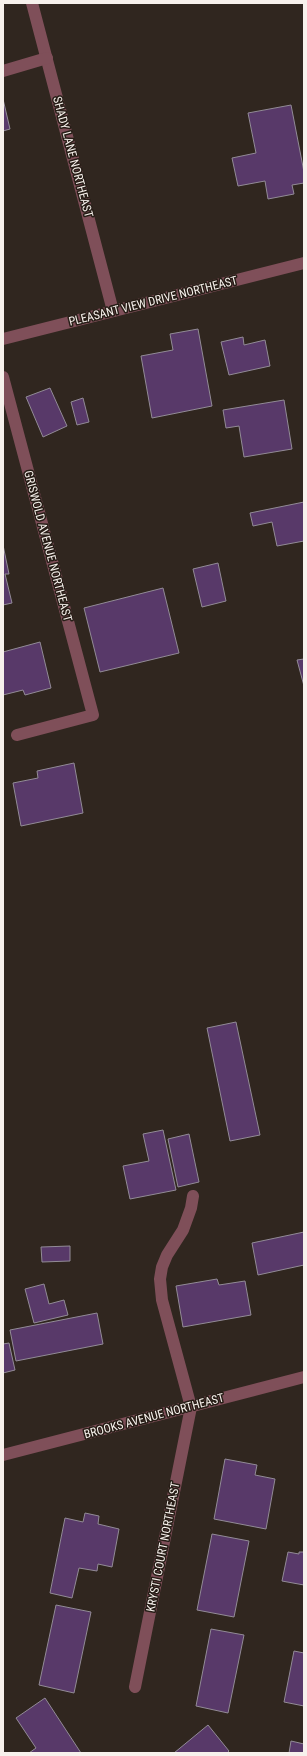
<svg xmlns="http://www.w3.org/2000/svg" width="307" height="1756" font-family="'Roboto Condensed',sans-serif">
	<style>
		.building { fill: #583969; stroke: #928b96 }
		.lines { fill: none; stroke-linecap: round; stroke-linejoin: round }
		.minor { stroke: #7f4f59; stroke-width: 12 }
		.labels { text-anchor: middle; stroke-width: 3; stroke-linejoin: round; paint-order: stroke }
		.street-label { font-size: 12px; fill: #f7f1ec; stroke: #261d16 }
	</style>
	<rect width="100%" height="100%" fill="#30261f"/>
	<g class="building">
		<path d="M3 99 10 129 3 131Z"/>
		<path d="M291 105 304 172V183L292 185 294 194 268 199 265 181 238 186 232 158 256 153 248 113Z"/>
		<path d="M198 329 212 406 152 418 141 356 173 350 170 334Z"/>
		<path d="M243 337 244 345 265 340 270 366 229 375 221 342Z"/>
		<path d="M50 388 67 426 43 437 26 397Z"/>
		<path d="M83 398 89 422 77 425 71 402Z"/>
		<path d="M284 400 292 449 244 457 239 426 226 428 223 410Z"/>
		<path d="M304 502V541L277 546 272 522 253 526 250 513Z"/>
		<path d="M3 545 9 574H5L12 603 3 605Z"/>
		<path d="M218 563 226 601 202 607 193 569Z"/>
		<path d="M163 588 179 653 100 672 84 608Z"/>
		<path d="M40 642 51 688 25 695 23 690 3 695V652Z"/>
		<path d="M304 659V686L297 660Z"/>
		<path d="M74 763 83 813 21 826 13 783 38 778 37 771Z"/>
		<path d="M236 1022 260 1135 230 1141 207 1028Z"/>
		<path d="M163 1130 176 1190 130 1199 123 1166 149 1161 143 1134Z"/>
		<path d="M189 1134 199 1182 178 1187 168 1139Z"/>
		<path d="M304 1232V1265L258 1275 252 1243Z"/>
		<path d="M70 1246V1261L42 1262 41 1247Z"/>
		<path d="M217 1279 219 1285 245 1281 251 1315 183 1327 176 1286Z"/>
		<path d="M44 1284 49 1304 64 1300 68 1315 34 1323 25 1289Z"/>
		<path d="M97 1313 103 1344 16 1361 10 1330Z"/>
		<path d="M9 1343 15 1370 3 1373V1344Z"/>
		<path d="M225 1459 257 1465 255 1475 275 1479 266 1529 214 1519Z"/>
		<path d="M85 1513 99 1516 98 1524 119 1529 112 1567 98 1564 97 1571 79 1568 72 1598 50 1593 65 1518 83 1522Z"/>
		<path d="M212 1534 249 1541 234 1617 197 1610Z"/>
		<path d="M288 1552 299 1554V1552H304V1585L282 1581Z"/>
		<path d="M56 1605 91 1612 74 1693 39 1685Z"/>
		<path d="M211 1629 244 1635 228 1713 196 1706Z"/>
		<path d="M294 1651 304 1653V1706L284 1702Z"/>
		<path d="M45 1698 81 1753H29L36 1748 16 1718Z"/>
		<path d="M208 1725 229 1751 227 1753H174Z"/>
		<path d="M291 1741 304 1744V1753H289Z"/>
	</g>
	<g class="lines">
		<g class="minor">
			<path d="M32 3 113 311"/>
			<path d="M3 71 47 58"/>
			<path d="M3 339 304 263"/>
			<path d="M3 377 93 715 17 735"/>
			<path d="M3 1455 304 1377"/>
			<path d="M135 1687 191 1407 162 1300 160 1279 162 1267 167 1255 183 1230 191 1208 193 1196"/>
		</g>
	</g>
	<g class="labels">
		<g class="street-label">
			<text transform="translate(73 157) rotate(75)" y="4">SHADY LANE NORTHEAST</text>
			<text transform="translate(153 301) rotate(-14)" y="4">PLEASANT VIEW DRIVE NORTHEAST</text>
			<text transform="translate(48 546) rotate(75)" y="4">GRISWOLD AVENUE NORTHEAST</text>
			<text transform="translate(154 1416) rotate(-15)" y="4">BROOKS AVENUE NORTHEAST</text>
			<text transform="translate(163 1547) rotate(-79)" y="4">KRYSTI COURT NORTHEAST</text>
		</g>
	</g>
	<rect width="307" height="1756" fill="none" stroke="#f7f1ec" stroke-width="8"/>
</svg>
